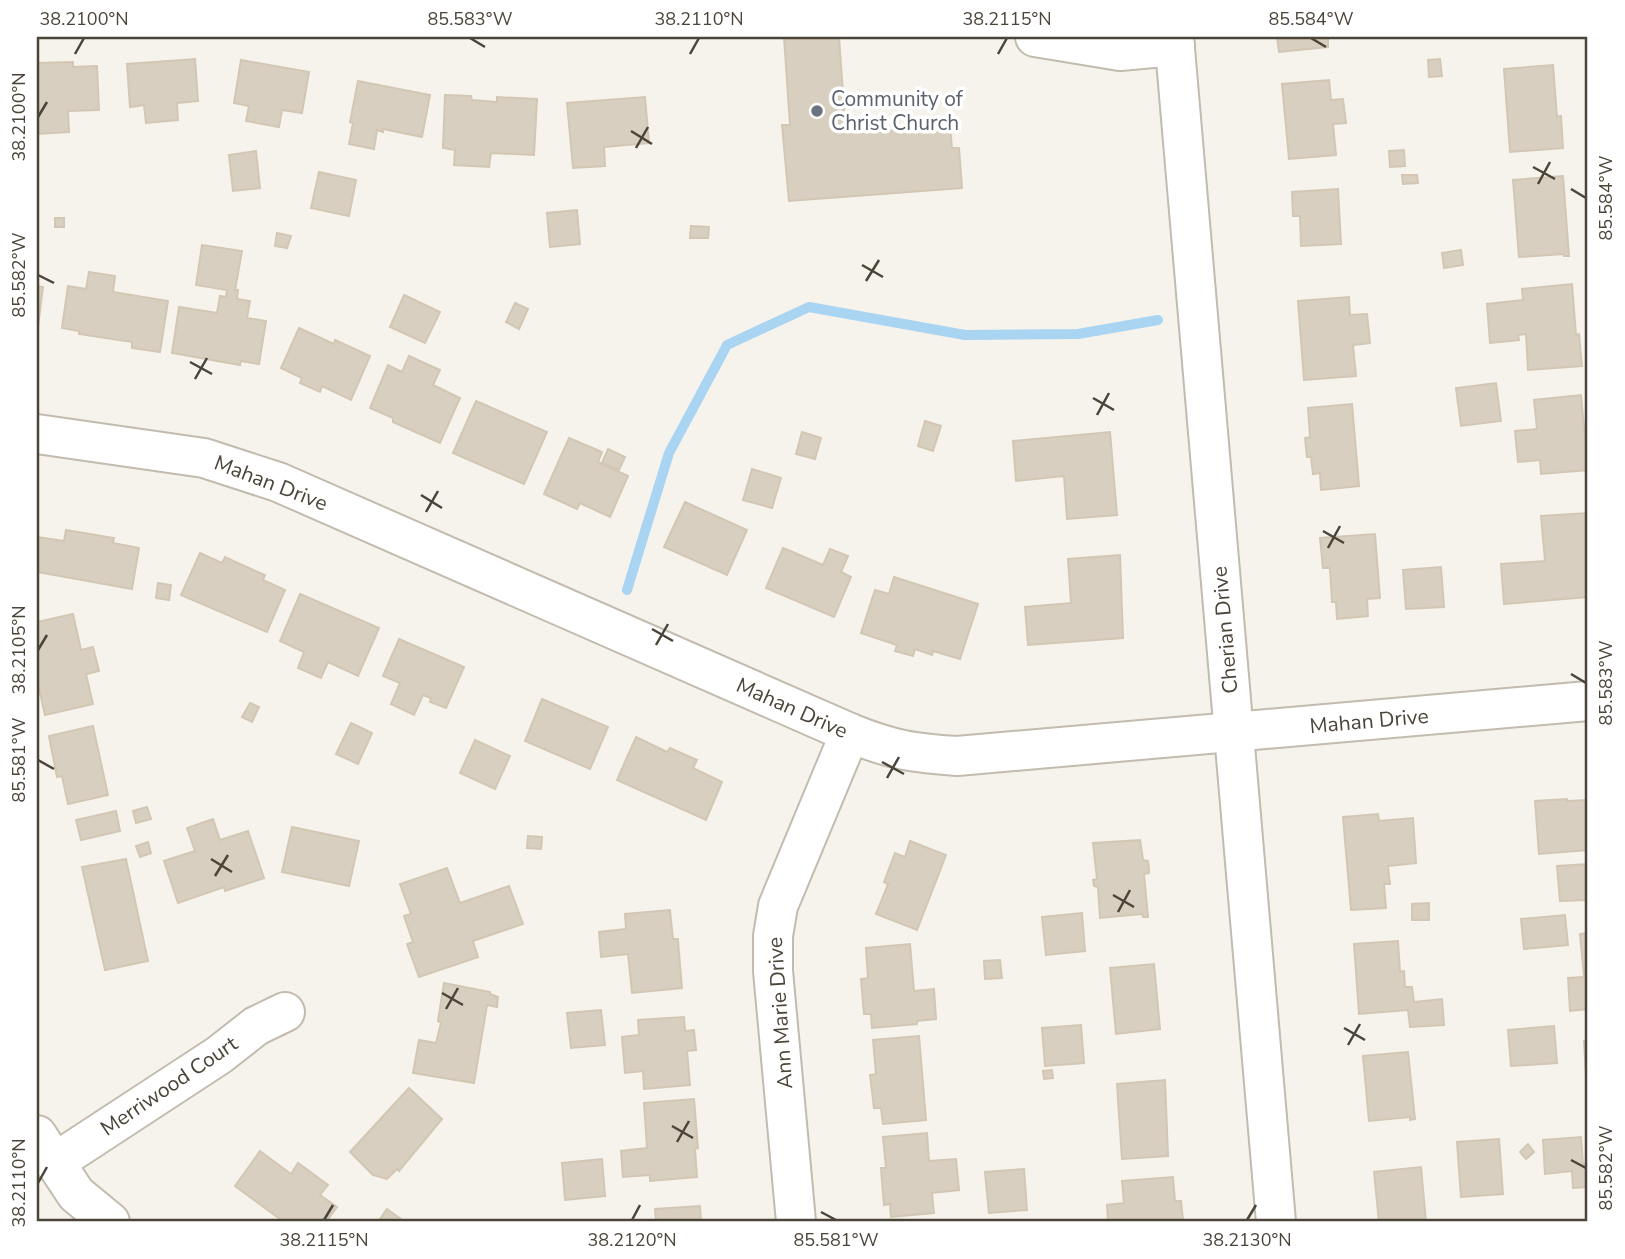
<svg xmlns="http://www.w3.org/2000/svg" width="1625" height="1259" font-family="'Nunito Sans',sans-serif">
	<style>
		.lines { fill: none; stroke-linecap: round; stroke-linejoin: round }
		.stream { stroke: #a9d4f2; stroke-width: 10 }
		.building { fill: #d8cfc1; stroke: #d3c7b4; stroke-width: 2 }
		.minor-casing { stroke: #c2bbae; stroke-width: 42 }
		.minor { stroke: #fff; stroke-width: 38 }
		.ticks { fill: none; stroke: #4b4439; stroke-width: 2.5 }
		.worship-dot { fill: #6b7280; stroke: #fff; stroke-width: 2.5 }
		.labels { text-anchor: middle; stroke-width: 7; stroke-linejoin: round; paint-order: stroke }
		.worship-label { font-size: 21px; fill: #5b616d; stroke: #fff; text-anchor: start }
		.street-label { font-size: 21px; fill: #4b4439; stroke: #fff }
		.neatline { fill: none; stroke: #4b4439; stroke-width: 2.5 }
		.ticks-label { font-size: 18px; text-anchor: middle; fill: #4b4439 }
	</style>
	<rect width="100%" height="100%" fill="#f6f3ec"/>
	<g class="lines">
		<path class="stream" d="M627 590 669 453 727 345 809 307 965 335 1078 334 1158 320"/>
	</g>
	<g class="building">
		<path d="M784 37H839L845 121 858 119 859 133 950 126 952 148H959L962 188 789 201 782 125H790Z"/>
		<path d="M1277 37H1328V47L1279 52Z"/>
		<path d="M195 59 198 101 177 103 178 120 146 123 144 105 130 107 127 64Z"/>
		<path d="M1440 59 1442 76 1429 77 1428 60Z"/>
		<path d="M241 60 309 72 302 113 282 110 279 127 246 121 249 106 234 103Z"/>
		<path d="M73 62V67L97 66 99 110 68 111 69 132 37 134V63Z"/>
		<path d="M1553 65 1557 117 1561 116 1563 148 1510 152 1504 69Z"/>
		<path d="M1329 80 1331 100 1343 99 1346 123 1333 124 1336 155 1289 159 1282 84Z"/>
		<path d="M358 81 430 95 422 137 383 129V132L377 130 374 149 349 144 353 123 350 122Z"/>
		<path d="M445 95 471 96 472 100 497 102V97L537 99 534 155 491 153 489 167 454 165 455 150 443 148Z"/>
		<path d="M645 97 649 143 604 147 605 166 573 168 567 103Z"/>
		<path d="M1404 150 1405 166 1390 167 1389 151Z"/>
		<path d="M256 151 260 188 233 191 229 155Z"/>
		<path d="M319 172 356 180 349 216 311 208Z"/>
		<path d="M1402 175H1417L1418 183 1403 184Z"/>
		<path d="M1563 176 1569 256H1564V254L1519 257 1513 180Z"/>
		<path d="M1338 189 1341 244 1301 246 1300 216H1293L1292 192Z"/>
		<path d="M577 210 580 244 550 247 547 213Z"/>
		<rect x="55" y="218" width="9" height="9"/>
		<path d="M691 226 709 227 708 238H690Z"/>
		<path d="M277 233 291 236 287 248 275 246Z"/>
		<path d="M202 245 242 251 235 290H238L237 299 250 301 247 318 266 321 259 364 241 361 240 365 172 353 179 307 217 313 220 296 226 297 227 290 196 285Z"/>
		<path d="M1461 250 1463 265 1444 268 1442 253Z"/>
		<path d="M89 272 115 276 113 292 168 301 160 352 132 348V342L79 334V331L62 328 68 286 86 289Z"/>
		<path d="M1572 284 1576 335 1579 334 1582 366 1528 370 1526 334 1518 335 1519 340 1490 343 1487 304 1523 300 1522 289Z"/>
		<path d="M37 286 43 287 37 334Z"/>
		<path d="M404 295 440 312 425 343 390 327Z"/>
		<path d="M1349 297 1350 315 1367 314 1370 343 1353 345 1356 376 1304 380 1298 301Z"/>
		<path d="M515 303 528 309 519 329 506 322Z"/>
		<path d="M299 328 334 344 335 340 370 356 351 400 322 386 320 392 300 383 302 378 281 368Z"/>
		<path d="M409 356 440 370 433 385 460 398 440 443 393 422V418L370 408 388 365 402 372Z"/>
		<path d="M1496 383 1501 421 1461 426 1456 388Z"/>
		<path d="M1581 395 1588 470 1541 474 1540 460 1518 462 1515 431 1537 429 1534 400Z"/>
		<path d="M476 401 547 432 524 484 453 453Z"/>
		<path d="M1352 404 1359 486 1321 490 1320 473 1313 474 1311 457H1307L1305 438 1310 437 1308 408Z"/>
		<path d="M925 421 941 426 933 451 918 446Z"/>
		<path d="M802 432 821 438 815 459 796 454Z"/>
		<path d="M1110 432 1117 515 1067 519 1064 476 1016 481 1013 441Z"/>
		<path d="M569 438 602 452 598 462 628 476 610 517 580 503 577 509 544 494Z"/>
		<path d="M608 449 625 457 619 470 602 463Z"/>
		<path d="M752 469 781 478 772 508 743 500Z"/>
		<path d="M685 502 747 530 727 575 664 547Z"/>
		<path d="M1588 513V597L1504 604 1501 564 1545 561 1541 516Z"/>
		<path d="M66 530 114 538 113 543 139 548 132 589 37 572V537L64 541Z"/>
		<path d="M1375 534 1380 598 1367 599 1368 616 1337 619 1336 602H1332L1330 568H1323L1320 538Z"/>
		<path d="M783 548 823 565 830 549 848 556 841 572 851 577 834 617 766 588Z"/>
		<path d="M200 553 222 563 225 557 251 569 265 575 263 580 285 590 267 632 181 595Z"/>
		<path d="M1120 555 1123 638 1028 645 1025 607 1071 603 1068 559Z"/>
		<path d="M1441 567 1444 607 1406 609 1403 570Z"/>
		<path d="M894 577 978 604 960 659 933 651 932 655 915 649 913 656 895 651 897 645 861 633 875 590 889 594Z"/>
		<path d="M158 583 171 585 169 600 156 598Z"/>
		<path d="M300 594 379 628 358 676 328 662 321 678 298 668 304 652 280 641Z"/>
		<path d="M73 614 81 650 93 647 99 671 86 674 93 704 45 715 37 680V622Z"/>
		<path d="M399 639 464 667 446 708 430 702 431 698 423 695 414 715 391 704 400 683 383 676Z"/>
		<path d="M542 699 608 727 590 769 525 741Z"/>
		<path d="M250 703 259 707 252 722 242 717Z"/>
		<path d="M351 723 372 733 358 764 336 754Z"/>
		<path d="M93 726 108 795 68 804 62 776 57 777 49 736Z"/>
		<path d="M636 737 667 752 670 748 697 760 693 768 722 782 706 820 617 780Z"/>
		<path d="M475 740 510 756 495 789 460 773Z"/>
		<path d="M1567 799V801L1588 800V850L1539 854 1535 801Z"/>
		<path d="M147 807 151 819 136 823 133 811Z"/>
		<path d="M116 811 120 831 81 840 76 820Z"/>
		<path d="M1378 814 1379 821 1413 818 1416 863 1388 866 1390 884H1384L1386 908 1351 910 1343 817Z"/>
		<path d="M213 819 220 840 248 831 264 878 225 891 224 887 178 903 164 861 195 851 187 828Z"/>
		<path d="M292 827 359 841 349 886 282 872Z"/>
		<path d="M528 836 542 837 541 849 527 848Z"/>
		<path d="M1140 840 1143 860 1148 861 1149 870V873L1144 874 1148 917H1143L1142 914 1100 918 1098 887 1094 886 1093 880 1097 879 1093 843Z"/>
		<path d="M910 841 946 855 917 930 876 914 888 884 884 882 895 853 905 857Z"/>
		<path d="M148 842 151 853 140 857 136 846Z"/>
		<path d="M126 859 148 961 105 970 82 867Z"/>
		<path d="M1588 864V900L1560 901 1557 866Z"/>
		<path d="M447 868 460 903 509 886 523 924 473 941 478 957 419 977 407 944 413 942 404 916 411 914 400 884Z"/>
		<path d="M1429 903V920H1412V904Z"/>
		<path d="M670 910 673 939H678V941L682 988 632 993 628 954 601 957 599 932 626 929 625 914Z"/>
		<path d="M1082 913 1085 951 1046 955 1042 917Z"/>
		<path d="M1565 915 1568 945 1524 949 1521 919Z"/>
		<path d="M1588 933V1009L1570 1011 1568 978 1584 977 1580 934Z"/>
		<path d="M1398 941 1400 972 1404 971 1405 987H1412L1414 1002 1442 999 1444 1025 1410 1027 1408 1010 1359 1014 1354 944Z"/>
		<path d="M910 944 914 991 934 989 936 1019 917 1021V1024L872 1028 871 1014H864L861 979 868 978 866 948Z"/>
		<path d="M1000 960 1002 978 985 979 984 961Z"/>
		<path d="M1154 964 1160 1029 1116 1034 1110 968Z"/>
		<path d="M444 983 490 992V994L498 997 497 1007 487 1005 474 1083 413 1073 419 1040 436 1043 441 1023 438 1021Z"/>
		<path d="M601 1010 605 1045 571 1048 567 1013Z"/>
		<path d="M684 1017 685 1031 694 1030 696 1050 687 1051 690 1085 644 1089 643 1071 625 1073 622 1037 639 1035 638 1020Z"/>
		<path d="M1081 1025 1084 1063 1045 1066 1042 1028Z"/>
		<path d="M1554 1026 1557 1063 1511 1066 1508 1030Z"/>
		<path d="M919 1036 926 1120 883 1124 881 1108H874L870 1075 876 1074 873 1040Z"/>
		<path d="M1584 1041H1588V1101L1586 1076Z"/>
		<path d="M1408 1052 1415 1119 1410 1120V1117L1369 1121 1363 1056Z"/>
		<path d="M1052 1070 1053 1078 1044 1079 1043 1071Z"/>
		<path d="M1165 1080 1168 1156 1122 1159 1117 1084Z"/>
		<path d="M409 1088 442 1119 399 1171 397 1169 387 1179 373 1175 350 1152Z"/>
		<path d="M694 1099 698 1148 695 1149 697 1177 650 1181V1175L623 1177 621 1151 647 1148 644 1103Z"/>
		<path d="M927 1133 929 1161 956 1159 959 1190 932 1193 934 1213 891 1217 890 1204 884 1205 881 1168H886L883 1137Z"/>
		<path d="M1581 1137 1583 1164H1588V1187L1573 1188 1572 1171 1545 1174 1543 1140Z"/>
		<path d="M1499 1139 1503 1194 1461 1197 1457 1142Z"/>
		<path d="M1528 1144 1534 1152 1526 1159 1520 1152Z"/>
		<path d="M260 1151 291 1174 298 1163 328 1185 320 1195 337 1207 326 1222H284L235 1186Z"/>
		<path d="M602 1159 605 1196 565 1200 562 1163Z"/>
		<path d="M1421 1167 1426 1222H1379L1374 1172Z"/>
		<path d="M1024 1169 1027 1210 989 1213 985 1172Z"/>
		<path d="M1173 1177 1175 1201H1181L1183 1220 1176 1222H1108L1107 1205 1124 1203 1122 1181Z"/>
		<path d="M700 1206 701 1222H656L655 1209Z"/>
		<path d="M387 1209 405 1222H378Z"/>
	</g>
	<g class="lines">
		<defs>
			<g id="minor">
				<path d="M1035 37 1120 51 1175 46"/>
				<path d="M1174 37 1276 1222"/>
				<path d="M37 434 204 458 278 482 850 733C892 750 913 753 957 756L1588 701"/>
				<path d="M37 1135 76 1194 110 1222"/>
				<path d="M54 1163 219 1055 256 1026 285 1012"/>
				<path d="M796 1222 773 971V936L778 906 850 733"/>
			</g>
		</defs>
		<use href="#minor" class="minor-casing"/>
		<use href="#minor" class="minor"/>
	</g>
	<path class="ticks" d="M470 38 485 47M1311 38 1326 47M75 54 84 38M690 54 699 38M998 54 1007 38M38 117 47 102M631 131 652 144M636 148 648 127M1533 167 1555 179M1538 184 1550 162M1571 189 1586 198M862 265 883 277M38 275 54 283M866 281 879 260M190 362 212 374M195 379 207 358M1093 398 1114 410M1097 415 1109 393M421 495 442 508M426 512 438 491M1323 531 1344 543M1328 548 1340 526M652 629 673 641M656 645 668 624M38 650 47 635M1571 674 1586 683M38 760 54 769M882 762 904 774M887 778 899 757M211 859 232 872M215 876 228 855M1113 895 1134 907M1118 912 1130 890M442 993 463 1005M446 1009 458 988M1344 1028 1365 1040M1348 1045 1360 1024M672 1126 693 1138M677 1142 689 1121M1571 1160 1586 1168M38 1183 47 1167M821 1212 836 1220M324 1220 333 1205M632 1220 640 1205M1247 1220 1256 1205"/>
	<circle class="worship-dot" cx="817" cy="111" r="7"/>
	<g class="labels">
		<g class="worship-label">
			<text x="831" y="106">Community of<tspan x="831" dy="24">Christ Church</tspan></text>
		</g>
		<g class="street-label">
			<text transform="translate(271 483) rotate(21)" y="7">Mahan Drive</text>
			<text transform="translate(1225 630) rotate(-95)" y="7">Cherian Drive</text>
			<text transform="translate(792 708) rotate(24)" y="7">Mahan Drive</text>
			<text transform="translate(1369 721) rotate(-5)" y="7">Mahan Drive</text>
			<text transform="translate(780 1013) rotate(-94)" y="7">Ann Marie Drive</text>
			<text transform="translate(169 1086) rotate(-34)" y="7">Merriwood Court</text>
		</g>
	</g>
	<rect width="1625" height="1259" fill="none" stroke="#ffffff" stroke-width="77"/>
	<rect x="38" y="38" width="1548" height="1182" class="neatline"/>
	<g class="ticks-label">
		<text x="84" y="25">38.2100°N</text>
		<text x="470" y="25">85.583°W</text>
		<text x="699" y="25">38.2110°N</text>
		<text x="1007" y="25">38.2115°N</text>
		<text x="1311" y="25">85.584°W</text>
		<text transform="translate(19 117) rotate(-90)" y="6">38.2100°N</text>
		<text transform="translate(1606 198) rotate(-90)" y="6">85.584°W</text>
		<text transform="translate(19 275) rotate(-90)" y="6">85.582°W</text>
		<text transform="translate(19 650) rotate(-90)" y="6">38.2105°N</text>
		<text transform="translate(1606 683) rotate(-90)" y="6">85.583°W</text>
		<text transform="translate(19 760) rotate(-90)" y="6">85.581°W</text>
		<text transform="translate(1606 1168) rotate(-90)" y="6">85.582°W</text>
		<text transform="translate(19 1183) rotate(-90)" y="6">38.2110°N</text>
		<text x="324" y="1246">38.2115°N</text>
		<text x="632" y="1246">38.2120°N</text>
		<text x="836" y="1246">85.581°W</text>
		<text x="1247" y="1246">38.2130°N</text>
	</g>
</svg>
